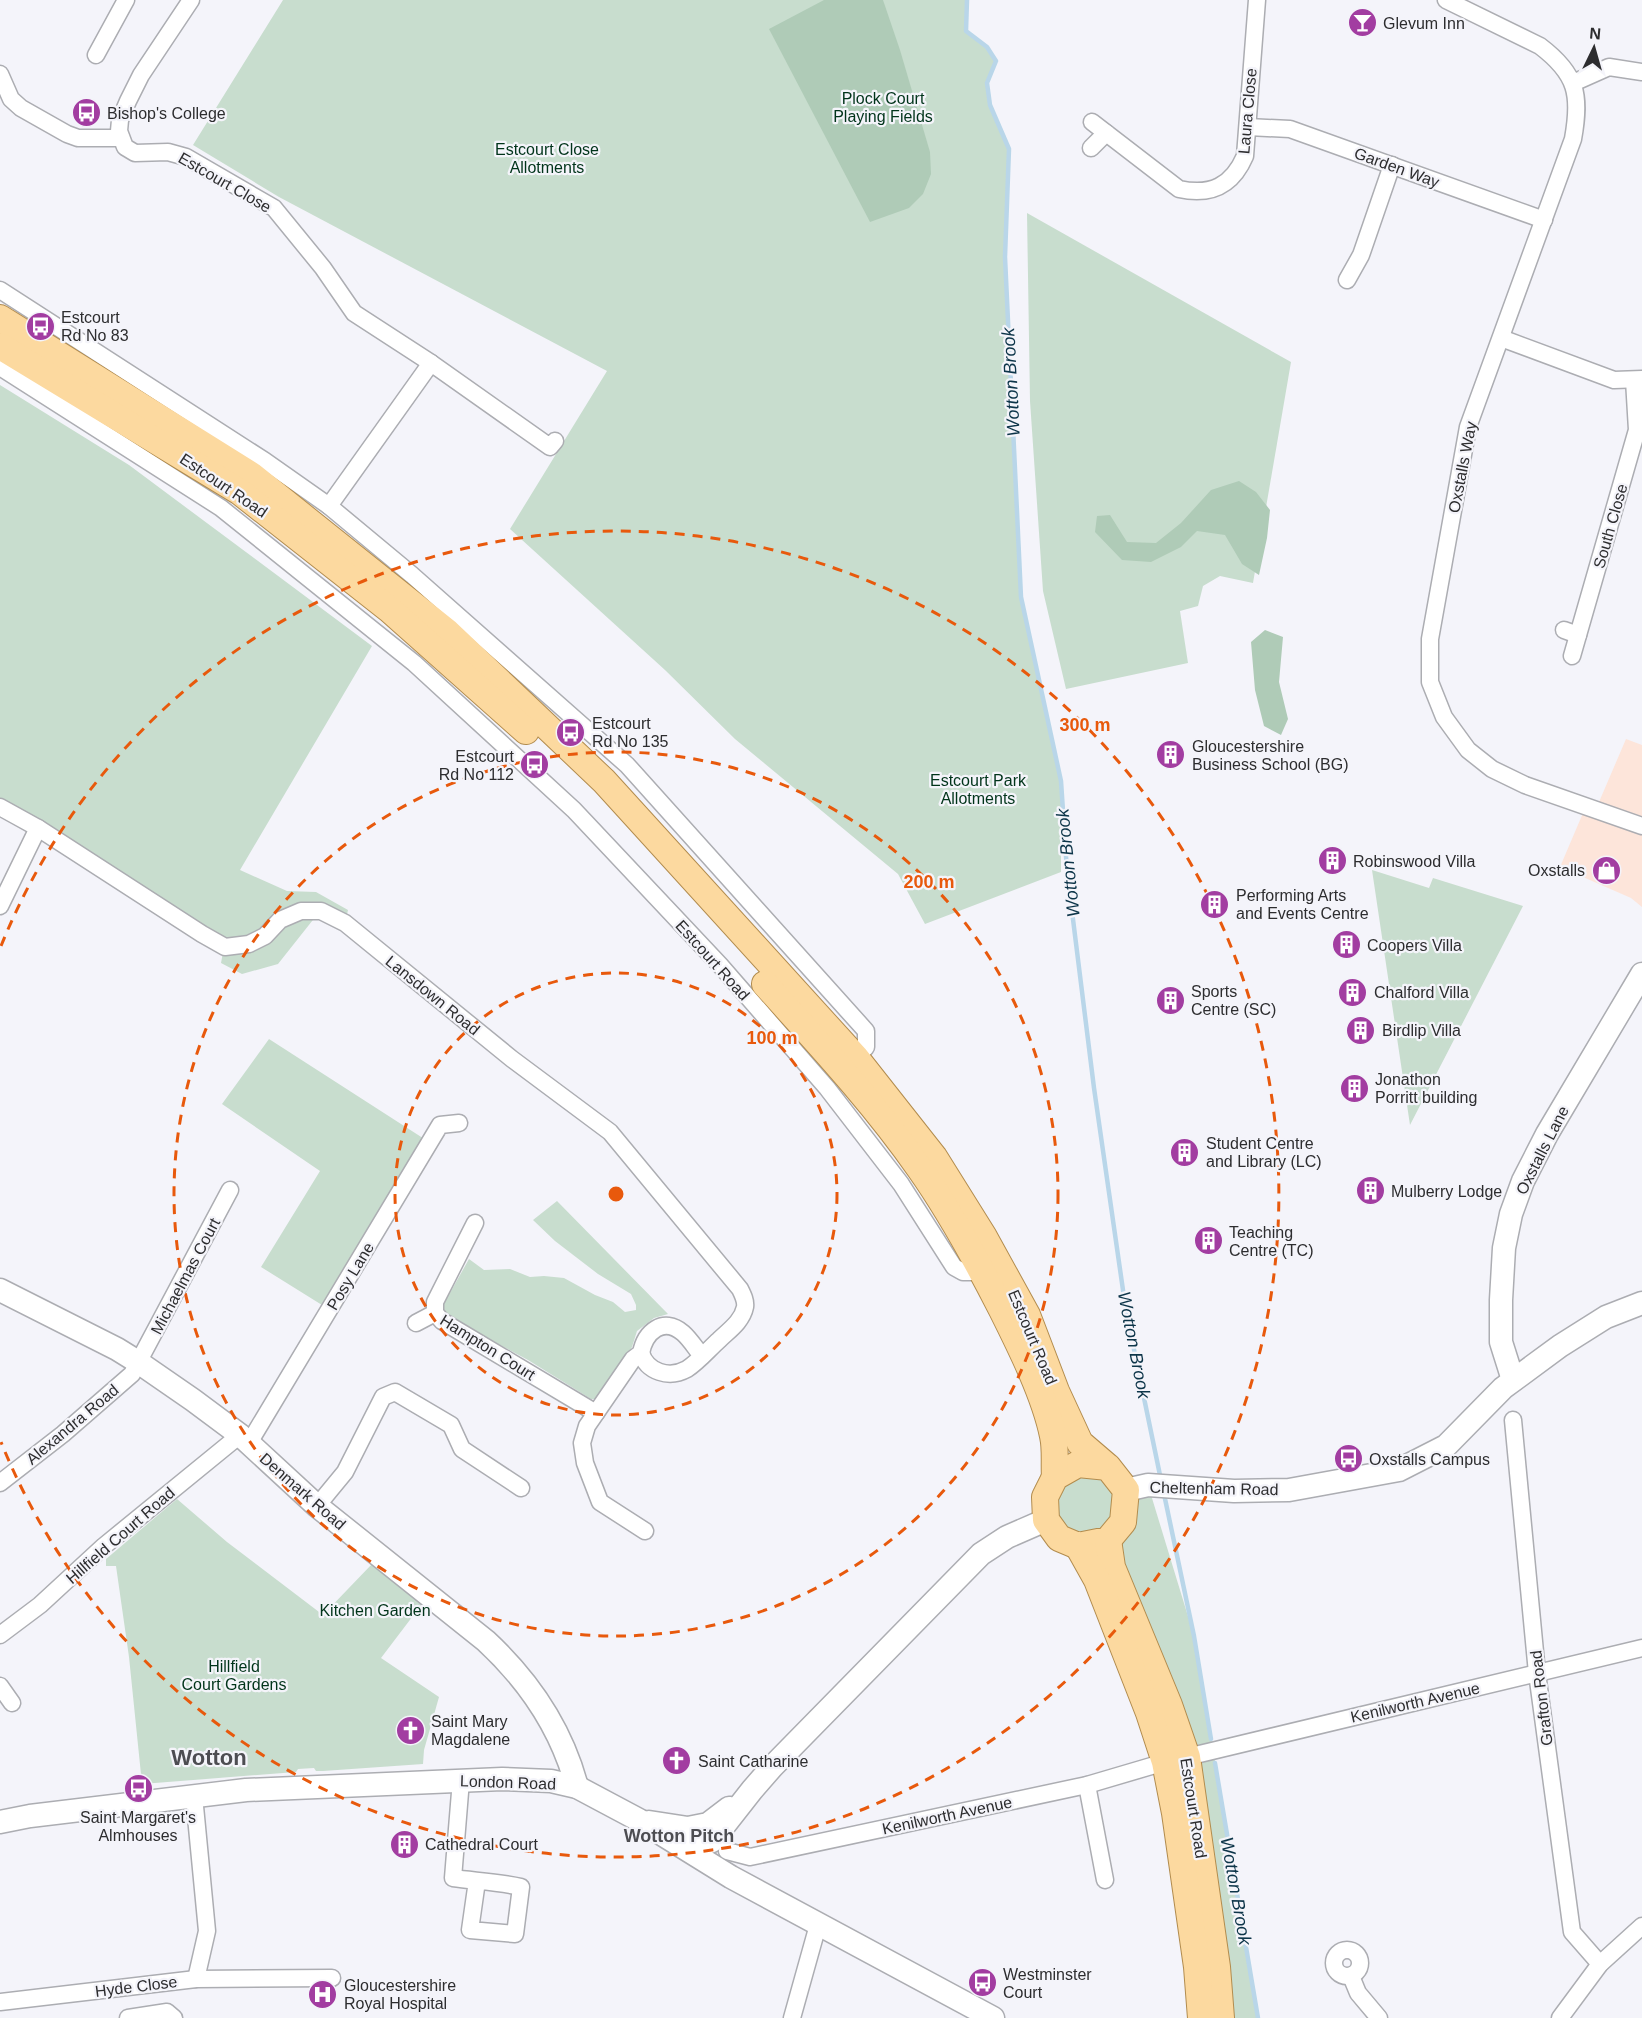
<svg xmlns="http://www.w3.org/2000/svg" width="1642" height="2018" font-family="Arial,sans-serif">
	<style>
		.commercial { fill: #fde5da }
		.green { fill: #c8ddce }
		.forest { fill: #afcbb7 }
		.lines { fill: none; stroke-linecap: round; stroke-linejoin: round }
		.stream { stroke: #b9d6e9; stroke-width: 4.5 }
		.street-casing { stroke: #acadb2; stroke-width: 19 }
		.secondary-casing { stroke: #acadb2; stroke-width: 25 }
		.primary-casing { stroke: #b28c4e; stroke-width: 28 }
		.street { stroke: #fff; stroke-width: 16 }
		.secondary { stroke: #fff; stroke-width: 22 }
		.primary { stroke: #fcd99f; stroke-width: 26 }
		.ring { fill: none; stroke: #e8590c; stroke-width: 3; stroke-dasharray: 10 8 }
		.labels { text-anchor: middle; stroke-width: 4.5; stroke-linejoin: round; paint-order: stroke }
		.poi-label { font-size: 16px; fill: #2d2d2f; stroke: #f4f4fa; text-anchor: start }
		.park-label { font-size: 16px; fill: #00341a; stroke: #f4f4fa }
		.street-label { font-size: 16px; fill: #2d2d2f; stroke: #f4f4fa }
		.water-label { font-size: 18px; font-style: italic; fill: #0d3549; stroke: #f4f4fa }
		.neighbourhood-label { font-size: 18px; font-weight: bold; fill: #4d4d52; stroke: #f4f4fa }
		.district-label { font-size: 22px; font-weight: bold; fill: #4d4d52; stroke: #f4f4fa }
		.centre { fill: #e8590c; stroke: #f4f4fa; stroke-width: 3 }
		.ring-label { font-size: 18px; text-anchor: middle; font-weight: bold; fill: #e8590c; stroke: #f4f4fa; stroke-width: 4.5; stroke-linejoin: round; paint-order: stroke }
	</style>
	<rect width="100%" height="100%" fill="#f4f4fa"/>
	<path class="commercial" d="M1626 739 1642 745V907L1631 898 1560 867 1586 806 1596 809Z"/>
	<g class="green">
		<path d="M283 0H967L966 31 987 47 996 61 987 83 990 105 1009 149 1005 257 1021 597 1061 781V872L925 924 898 874 735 739 665 670 510 529 607 371 279 197 193 145Z"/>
		<path d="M1027 213 1291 362 1253 583 1220 576 1203 586 1198 606 1180 611 1188 663 1066 689 1043 591 1030 401Z"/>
		<path d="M0 385 129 465 372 646 240 870 287 891 316 892 348 910 345 923 320 911 278 964 242 974 221 963 224 947 0 807Z"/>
		<path d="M1372 870 1429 888 1433 878 1523 906 1410 1125Z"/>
		<path d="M269 1039 429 1142 330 1310 261 1267 320 1171 222 1104Z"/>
		<path d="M557 1201 668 1314 654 1318 637 1331 632 1347 606 1391 597 1399H591L528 1360 446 1316 442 1307 469 1259 484 1270 510 1269 530 1277 544 1276 564 1278 595 1295 613 1302 625 1312 636 1310V1305L631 1294 598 1274 555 1241 533 1220Z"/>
		<path d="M1078 1464 1148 1485 1194 1636 1258 2018H1221L1187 1757 1059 1538 1055 1477Z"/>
		<path d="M177 1499 227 1542 323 1615 372 1564 422 1604 381 1658 439 1697 424 1750 423 1764 323 1771H316L314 1768 298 1769 296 1772 142 1784 129 1657 116 1566H106V1559Z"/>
	</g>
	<g class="forest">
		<path d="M824 0H883L900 50 930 152 931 174 923 194 909 208 870 222 769 29Z"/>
		<path d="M1239 481 1256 492 1270 510 1267 538 1259 575 1242 564 1225 535 1197 531 1181 547 1151 562 1122 560 1095 532 1097 516 1110 515 1127 542 1156 543 1181 523 1211 490Z"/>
		<path d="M1265 630 1283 637 1279 682 1288 719 1281 735 1264 726 1255 690 1251 642Z"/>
	</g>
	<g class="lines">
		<g class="stream">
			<path d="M967 0 966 31 987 47 996 61 987 83 990 105 1009 149 1005 257 1021 597 1061 781 1067 871 1094 1088 1126 1311 1161 1480"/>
			<path d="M1164 1494 1194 1636 1211 1739"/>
			<path d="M1215 1763 1258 2018"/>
		</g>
		<defs>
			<g id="street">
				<path d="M191 0 141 75 128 101 120 120 119 131 125 147 135 153 168 152 186 157 274 208 323 268 354 313 431 363 550 447 555 441"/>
				<path d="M1446 0 1540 46C1577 74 1581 95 1573 139L1468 427 1430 639V682L1444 717 1468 750 1492 769 1525 785 1642 826"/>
				<path d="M96 55 126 0"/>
				<path d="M0 74 11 99 21 108 67 134 78 138H121"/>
				<path d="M1573 83 1609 67 1642 72"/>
				<path d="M1092 122 1179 189C1211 196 1232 186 1245 156L1257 0"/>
				<path d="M1248 127 1290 129 1544 220"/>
				<path d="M1091 148 1106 133"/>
				<path d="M1347 280 1361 255 1392 165"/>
				<path d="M0 290 265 461 329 506 412 575 627 765 866 1031V1047L856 1058"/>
				<path d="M1501 338 1614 380 1642 379"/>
				<path d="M0 367 221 508 414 663 574 810 720 965 827 1088 901 1184 954 1267 963 1272H983"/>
				<path d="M329 506 431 363"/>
				<path d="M1564 630 1578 635"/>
				<path d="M1572 656 1637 430 1634 380"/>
				<path d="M0 807 38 828 202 934 225 947 249 944 265 936 280 920 301 911H321L345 923 512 1059 610 1132 740 1289C743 1295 746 1301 745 1307 742 1322 728 1331 719 1340 709 1349 698 1362 687 1369 669 1379 647 1372 641 1353"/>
				<path d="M0 906 38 828"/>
				<path d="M475 1223 435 1302V1313L442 1321 596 1413"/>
				<path d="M416 1323 435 1313"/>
				<path d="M1513 1420 1537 1673 1572 1932 1600 1964"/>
				<path d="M249 1443 440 1125 459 1123"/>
				<path d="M0 1483 63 1434 132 1374 230 1190"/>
				<path d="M317 1506 345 1472 383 1397 395 1392 451 1425 462 1449 521 1488"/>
				<path d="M645 1531 600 1502 585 1463 582 1443 587 1426 633 1359 641 1353C645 1332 663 1316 683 1333 690 1339 696 1349 702 1356"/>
				<path d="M0 1635 40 1605 104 1546 240 1435"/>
				<path d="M0 1686 12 1703"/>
				<path d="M1187 1757 1642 1648"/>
				<path d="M461 1780 453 1878C475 1881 499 1882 521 1887L515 1934 470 1930 477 1881"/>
				<path d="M1087 1785 1105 1880"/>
				<path d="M194 1796 207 1931 196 1979"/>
				<path d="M727 1851 750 1857 1087 1785 1165 1762"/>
				<circle cx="1347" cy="1963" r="13"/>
				<path d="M1351 1976 1358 1993 1379 2018"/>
				<path d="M0 2002 196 1979 332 1978"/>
				<path d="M128 2018 167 2012 174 2018"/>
				<path d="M792 2018 818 1925"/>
				<path d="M1560 2018 1600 1964 1642 1926"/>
			</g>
			<g id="secondary">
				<path d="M0 1290 117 1349 138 1362 193 1400 240 1435 317 1506 486 1641C529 1681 562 1730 577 1787"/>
				<path d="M1513 1380 1501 1342V1300L1504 1248 1511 1214 1523 1181 1547 1134 1642 974"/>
				<path d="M1126 1490 1148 1485 1234 1491 1289 1490 1399 1470 1446 1446 1503 1388 1560 1346 1606 1317 1642 1303"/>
				<path d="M0 1822 30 1816 246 1790 502 1779 551 1781 577 1787 639 1820 731 1877 993 2018"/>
				<path d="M649 1822 688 1828 708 1824 729 1808"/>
				<path d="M689 1850 712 1841 752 1790 772 1767 981 1554 1007 1537 1046 1520"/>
			</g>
			<g id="primary">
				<path d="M0 318 251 475 447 632 604 781 856 1058 934 1157 984 1237 1027 1315 1056 1391 1080 1443 1108 1467 1126 1490 1123 1522 1108 1540 1078 1546 1059 1538 1046 1520 1045 1497 1055 1477 1078 1464 1108 1467"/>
				<path d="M0 346 240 492 390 610 526 731"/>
				<path d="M765 984C819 1044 874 1103 920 1169 951 1213 977 1261 1002 1310 1020 1346 1045 1396 1053 1436 1056 1449 1054 1464 1055 1477"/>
				<path d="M1108 1540 1112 1567 1169 1705 1187 1757 1217 1967 1221 2018"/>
				<path d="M1078 1546 1097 1580 1149 1713 1165 1762 1175 1813 1197 1967 1201 2018"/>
			</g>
		</defs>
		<use href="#street" class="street-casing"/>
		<use href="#secondary" class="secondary-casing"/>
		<use href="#primary" class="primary-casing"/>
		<use href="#street" class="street"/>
		<use href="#secondary" class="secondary"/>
		<use href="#primary" class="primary"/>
	</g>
	<g class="ring">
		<circle cx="616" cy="1194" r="221"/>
		<circle cx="616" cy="1194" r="442"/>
		<path d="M1 946A663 663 0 1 1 1 1442"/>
	</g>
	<defs>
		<symbol id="bar-disc" viewBox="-11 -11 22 22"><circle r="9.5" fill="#a23da1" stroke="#f4f4fa"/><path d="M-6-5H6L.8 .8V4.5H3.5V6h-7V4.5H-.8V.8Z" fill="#fff"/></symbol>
		<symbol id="bus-disc" viewBox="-11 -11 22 22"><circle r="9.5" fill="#a23da1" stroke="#f4f4fa"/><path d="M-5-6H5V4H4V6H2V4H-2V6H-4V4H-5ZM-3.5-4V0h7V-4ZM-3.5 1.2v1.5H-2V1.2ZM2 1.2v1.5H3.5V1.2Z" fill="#fff"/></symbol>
		<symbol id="building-disc" viewBox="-11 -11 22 22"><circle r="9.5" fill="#a23da1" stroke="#f4f4fa"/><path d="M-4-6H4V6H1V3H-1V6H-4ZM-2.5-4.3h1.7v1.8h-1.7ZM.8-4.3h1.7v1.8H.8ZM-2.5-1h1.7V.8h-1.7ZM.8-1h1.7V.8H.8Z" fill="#fff"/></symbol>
		<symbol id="shop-disc" viewBox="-11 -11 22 22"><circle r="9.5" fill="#a23da1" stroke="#f4f4fa"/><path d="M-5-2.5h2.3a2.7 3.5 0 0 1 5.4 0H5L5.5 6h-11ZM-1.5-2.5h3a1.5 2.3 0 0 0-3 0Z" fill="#fff"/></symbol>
		<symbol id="church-disc" viewBox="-11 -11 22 22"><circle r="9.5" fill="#a23da1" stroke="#f4f4fa"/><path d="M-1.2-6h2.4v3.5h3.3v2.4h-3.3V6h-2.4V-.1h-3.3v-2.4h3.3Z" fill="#fff"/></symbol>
		<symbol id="hospital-disc" viewBox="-11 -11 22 22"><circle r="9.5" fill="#a23da1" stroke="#f4f4fa"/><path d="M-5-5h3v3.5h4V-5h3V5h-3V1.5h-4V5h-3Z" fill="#fff"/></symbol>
	</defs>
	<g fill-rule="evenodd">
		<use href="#bar-disc" x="1346" y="6" width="33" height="33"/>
		<use href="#bus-disc" x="70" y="96" width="33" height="33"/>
		<use href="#bus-disc" x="24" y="310" width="33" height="33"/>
		<use href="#bus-disc" x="554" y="716" width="33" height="33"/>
		<use href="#building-disc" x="1154" y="738" width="33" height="33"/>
		<use href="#bus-disc" x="518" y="748" width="33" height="33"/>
		<use href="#building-disc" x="1316" y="844" width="33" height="33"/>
		<use href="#shop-disc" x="1590" y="854" width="33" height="33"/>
		<use href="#building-disc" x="1198" y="888" width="33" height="33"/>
		<use href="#building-disc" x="1330" y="928" width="33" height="33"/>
		<use href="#building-disc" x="1336" y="976" width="33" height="33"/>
		<use href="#building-disc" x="1154" y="984" width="33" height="33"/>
		<use href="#building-disc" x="1344" y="1014" width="33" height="33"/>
		<use href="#building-disc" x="1338" y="1072" width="33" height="33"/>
		<use href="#building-disc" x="1168" y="1136" width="33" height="33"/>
		<use href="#building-disc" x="1354" y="1174" width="33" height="33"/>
		<use href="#building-disc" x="1192" y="1224" width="33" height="33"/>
		<use href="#bus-disc" x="1332" y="1442" width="33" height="33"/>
		<use href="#church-disc" x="394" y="1714" width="33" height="33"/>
		<use href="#church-disc" x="660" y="1744" width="33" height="33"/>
		<use href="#bus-disc" x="122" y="1772" width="33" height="33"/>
		<use href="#building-disc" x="388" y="1828" width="33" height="33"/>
		<use href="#bus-disc" x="966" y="1966" width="33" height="33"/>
		<use href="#hospital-disc" x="306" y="1978" width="33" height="33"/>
	</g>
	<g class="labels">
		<g class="poi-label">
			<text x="1383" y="29">Glevum Inn</text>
			<text x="107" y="119">Bishop's College</text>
			<text x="61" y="323">Estcourt<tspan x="61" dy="18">Rd No 83</tspan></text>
			<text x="592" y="729">Estcourt<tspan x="592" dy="18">Rd No 135</tspan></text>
			<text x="1192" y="752">Gloucestershire<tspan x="1192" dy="18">Business School (BG)</tspan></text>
			<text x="514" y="762" text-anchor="end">Estcourt<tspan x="514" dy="18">Rd No 112</tspan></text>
			<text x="1353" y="867">Robinswood Villa</text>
			<text x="1585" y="876" text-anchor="end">Oxstalls</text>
			<text x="1236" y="901">Performing Arts<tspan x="1236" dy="18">and Events Centre</tspan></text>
			<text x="1367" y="951">Coopers Villa</text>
			<text x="1191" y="997">Sports<tspan x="1191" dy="18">Centre (SC)</tspan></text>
			<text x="1374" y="998">Chalford Villa</text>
			<text x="1382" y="1036">Birdlip Villa</text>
			<text x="1375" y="1085">Jonathon<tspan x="1375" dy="18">Porritt building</tspan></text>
			<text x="1206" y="1149">Student Centre<tspan x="1206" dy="18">and Library (LC)</tspan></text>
			<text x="1391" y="1197">Mulberry Lodge</text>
			<text x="1229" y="1238">Teaching<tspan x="1229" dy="18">Centre (TC)</tspan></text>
			<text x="1369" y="1465">Oxstalls Campus</text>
			<text x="431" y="1727">Saint Mary<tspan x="431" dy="18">Magdalene</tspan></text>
			<text x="698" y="1767">Saint Catharine</text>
			<text x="138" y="1823" text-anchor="middle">Saint Margaret's<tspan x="138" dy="18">Almhouses</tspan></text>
			<text x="425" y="1850">Cathedral Court</text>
			<text x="1003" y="1980">Westminster<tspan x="1003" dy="18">Court</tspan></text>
			<text x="344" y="1991">Gloucestershire<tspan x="344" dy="18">Royal Hospital</tspan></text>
		</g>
		<g class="park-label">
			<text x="883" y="104">Plock Court<tspan x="883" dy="18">Playing Fields</tspan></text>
			<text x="547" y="155">Estcourt Close<tspan x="547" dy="18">Allotments</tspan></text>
			<text x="978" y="786">Estcourt Park<tspan x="978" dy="18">Allotments</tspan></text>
			<text x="375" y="1616">Kitchen Garden</text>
			<text x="234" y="1672">Hillfield<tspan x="234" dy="18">Court Gardens</tspan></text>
		</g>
		<g class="street-label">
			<text transform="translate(1247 111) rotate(-85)" y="6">Laura Close</text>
			<text transform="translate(1397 167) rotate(20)" y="6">Garden Way</text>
			<text transform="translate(225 182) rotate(30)" y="6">Estcourt Close</text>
			<text transform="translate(1462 467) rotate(-79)" y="6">Oxstalls Way</text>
			<text transform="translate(224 485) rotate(34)" y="6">Estcourt Road</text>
			<text transform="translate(1610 526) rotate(-74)" y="6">South Close</text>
			<text transform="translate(713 960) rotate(48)" y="6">Estcourt Road</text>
			<text transform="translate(433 995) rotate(39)" y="6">Lansdown Road</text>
			<text transform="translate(1542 1150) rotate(-63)" y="6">Oxstalls Lane</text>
			<text transform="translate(185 1276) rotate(-62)" y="6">Michaelmas Court</text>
			<text transform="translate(350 1276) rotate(-59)" y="6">Posy Lane</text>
			<text transform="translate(1033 1337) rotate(67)" y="6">Estcourt Road</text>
			<text transform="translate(488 1347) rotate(32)" y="6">Hampton Court</text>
			<text transform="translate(72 1424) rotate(-40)" y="6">Alexandra Road</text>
			<text transform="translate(1214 1488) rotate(1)" y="6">Cheltenham Road</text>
			<text transform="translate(303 1491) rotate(41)" y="6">Denmark Road</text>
			<text transform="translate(120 1535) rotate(-41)" y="6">Hillfield Court Road</text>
			<text transform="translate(1541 1698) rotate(-97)" y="6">Grafton Road</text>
			<text transform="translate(1415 1702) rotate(-13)" y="6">Kenilworth Avenue</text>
			<text transform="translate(508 1782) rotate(2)" y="6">London Road</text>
			<text transform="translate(1194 1808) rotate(81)" y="6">Estcourt Road</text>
			<text transform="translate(947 1815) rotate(-12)" y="6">Kenilworth Avenue</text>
			<text transform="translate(136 1986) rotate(-7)" y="6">Hyde Close</text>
		</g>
		<g class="water-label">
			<text transform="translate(1011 382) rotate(-93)" y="6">Wotton Brook</text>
			<text transform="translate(1068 863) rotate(-96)" y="6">Wotton Brook</text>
			<text transform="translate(1134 1345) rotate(79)" y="6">Wotton Brook</text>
			<text transform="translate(1236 1891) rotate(80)" y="6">Wotton Brook</text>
		</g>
		<g class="neighbourhood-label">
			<text x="679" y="1842">Wotton Pitch</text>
		</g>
		<g class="district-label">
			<text x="209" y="1765">Wotton</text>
		</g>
	</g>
	<circle cx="616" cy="1194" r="9" class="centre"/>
	<g class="ring-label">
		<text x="1085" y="731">300 m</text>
		<text x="929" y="888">200 m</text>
		<text x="772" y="1044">100 m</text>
	</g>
	<g transform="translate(1594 48) rotate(5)" stroke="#f4f4fa" stroke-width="4.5" paint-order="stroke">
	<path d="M0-4.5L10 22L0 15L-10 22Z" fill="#2d2d2f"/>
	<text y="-9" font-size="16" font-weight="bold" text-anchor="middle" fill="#2d2d2f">N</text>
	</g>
</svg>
